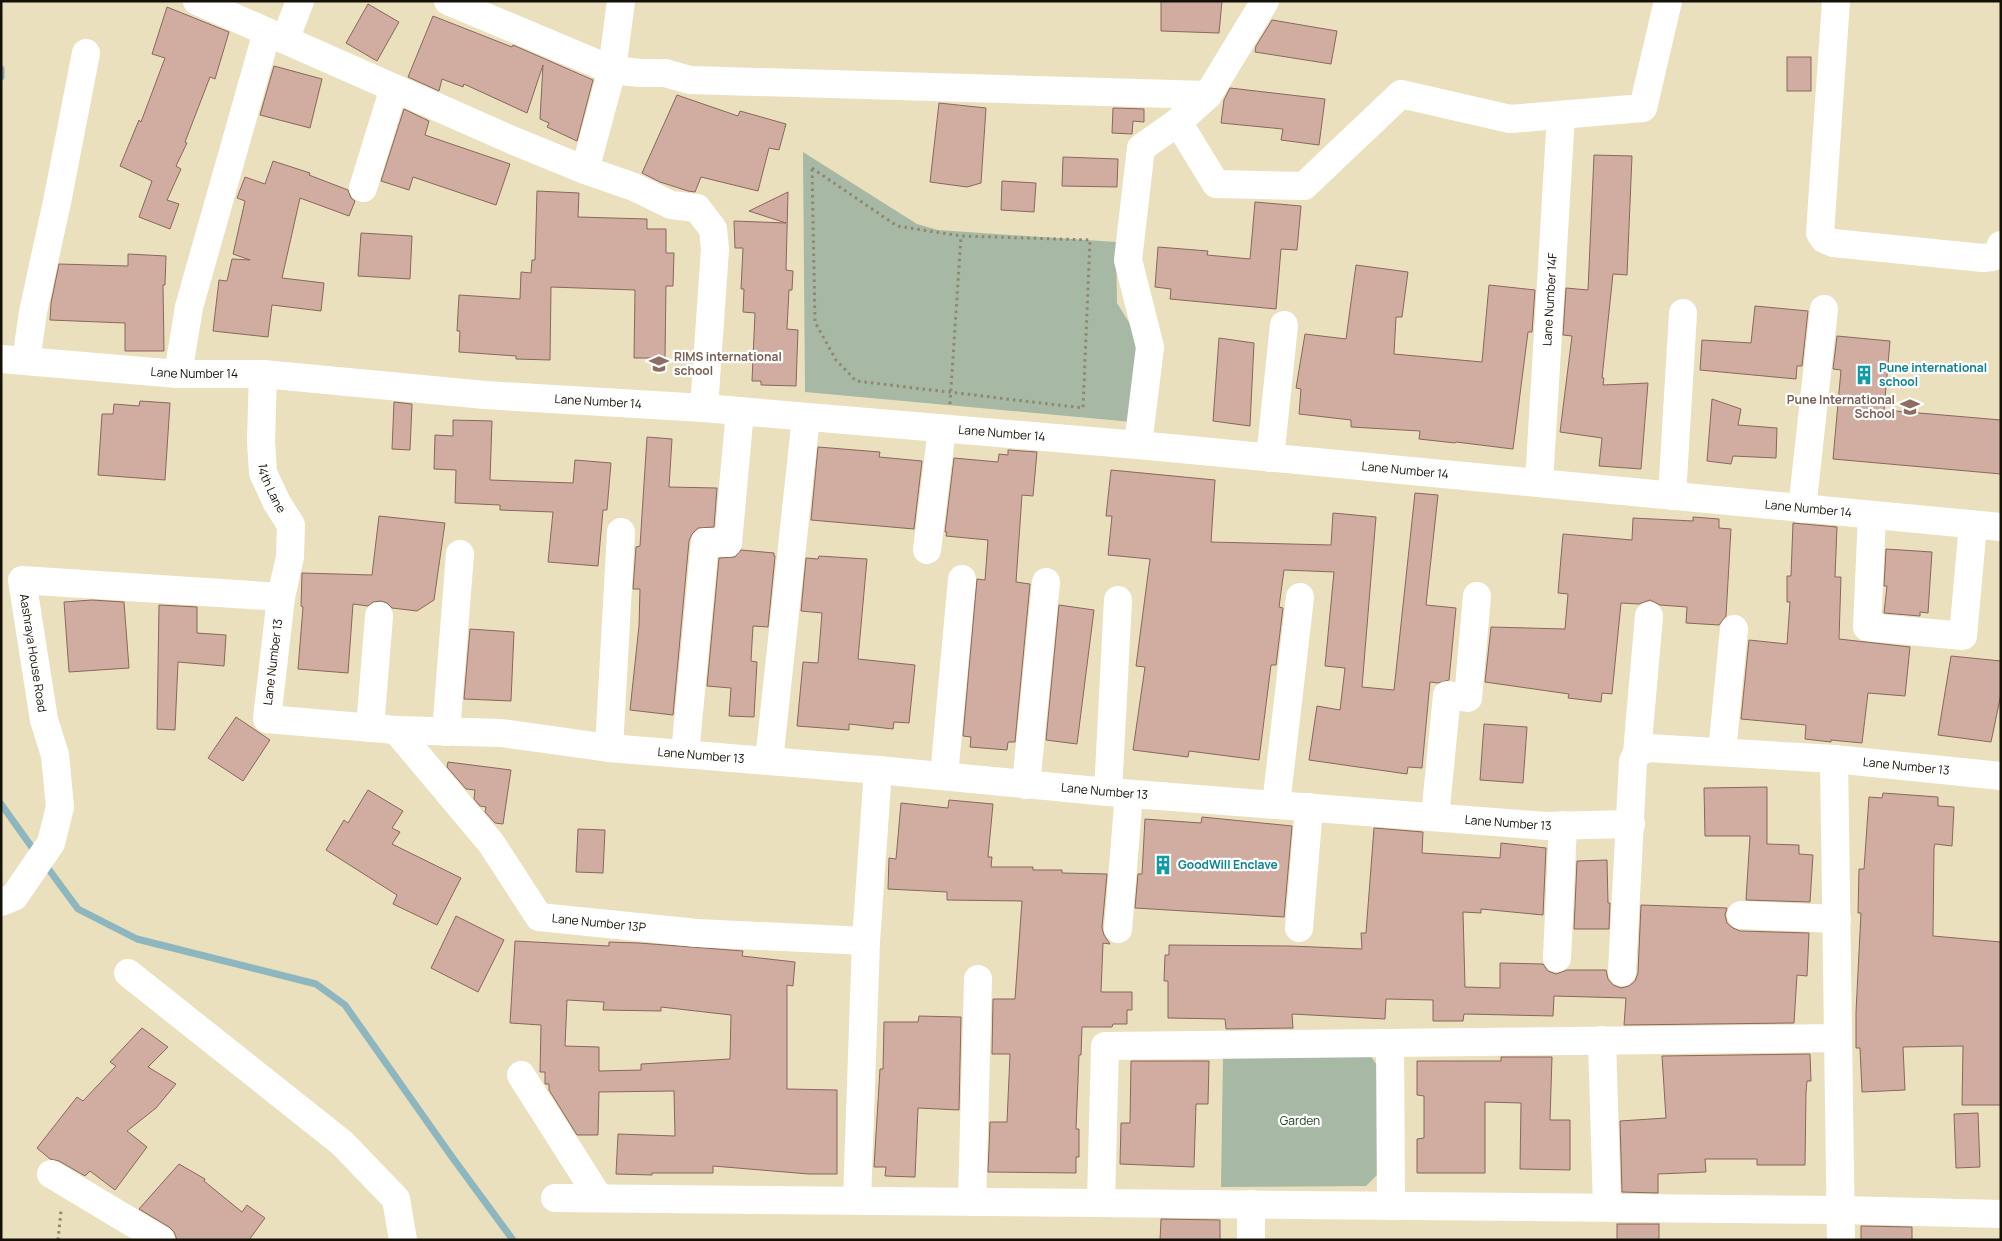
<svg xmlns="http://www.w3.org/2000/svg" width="2002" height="1241" font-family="Manrope,sans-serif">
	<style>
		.green { fill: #a7b9a5 }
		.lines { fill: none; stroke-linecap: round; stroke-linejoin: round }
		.stream { stroke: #8db6be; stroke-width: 7 }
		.building { fill: #d0aca1; stroke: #89675d; fill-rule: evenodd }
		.path { stroke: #8f876f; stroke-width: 3; stroke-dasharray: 2.5 4; stroke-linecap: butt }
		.minor { stroke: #fff; stroke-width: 28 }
		.labels { text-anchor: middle; stroke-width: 4.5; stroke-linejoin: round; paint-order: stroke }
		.street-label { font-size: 12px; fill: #151106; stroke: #fff }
		.education-label { font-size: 12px; font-weight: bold; fill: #785e54; stroke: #fff; text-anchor: start }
		.culture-label { font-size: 12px; font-weight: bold; fill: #0d838f; stroke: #fff; text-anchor: start }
		.park-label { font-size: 12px; fill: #173a14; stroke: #fff }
	</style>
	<rect width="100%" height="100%" fill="#ebe0be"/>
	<g class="green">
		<path d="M803 152 917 224 938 230 1116 242 1117 303 1140 340 1132 422 805 392Z"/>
		<path d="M1370 1055 1379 1068 1378 1174 1366 1186 1221 1187 1223 1057Z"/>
	</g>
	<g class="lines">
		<g class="stream">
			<path d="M1 69V77"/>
			<path d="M1 804 36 853"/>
			<path d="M44 863 78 909 137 939 316 984 345 1005 452 1157 513 1240"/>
		</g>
	</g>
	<g class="building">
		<path d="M1161 1H1222L1219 33 1161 31Z"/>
		<path d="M368 4 399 22 377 61 346 43Z"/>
		<path d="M167 7 229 32 215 79 210 77 185 142 187 143 176 166 181 169 167 200 179 204 170 229 139 217 152 181 120 166 139 120 141 122 165 58 152 54Z"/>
		<path d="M433 16 512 47 513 45 593 80 577 141 547 127 549 123 540 119 543 65 527 113 464 84 463 87 442 79 439 91 408 77Z"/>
		<path d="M1272 20 1337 31 1331 64 1255 52 1256 46Z"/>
		<rect x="1787" y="57" width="24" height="34"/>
		<path d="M274 66 322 79 310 128 260 115Z"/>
		<path d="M1230 88 1325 99 1319 145 1281 140 1283 129 1221 123 1224 100Z"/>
		<path d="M677 95 738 116 740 111 786 124 779 150 769 148 758 191 701 177 695 192 688 191 660 182 642 173Z"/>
		<path d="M939 103 986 108 981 183 967 187 930 182Z"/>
		<path d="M1113 108 1144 109V122L1133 121 1132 134 1112 133Z"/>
		<path d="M404 109 429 121 425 135 510 164 496 205 413 177 409 190 381 181Z"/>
		<path d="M1594 155 1632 156 1627 275 1613 274 1602 378H1604L1603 385 1648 383 1641 469 1599 466 1602 438 1560 432 1572 336 1563 335 1566 288 1588 290Z"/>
		<path d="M1063 157 1118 159 1117 187 1062 186Z"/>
		<path d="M273 161 310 173 309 175 348 190 351 198 355 201 349 216 300 198 282 278 324 283 321 311 272 305 268 337 213 331 219 280 227 281 232 259 250 260 233 254 245 201 237 198 245 177 265 184Z"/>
		<path d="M1002 181 1036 183 1034 212 1001 210Z"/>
		<path d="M537 191 579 193 578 217 647 219V229H666V253H674L673 286H666L665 358H634L635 290 551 287 550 360 516 359V356L459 352 460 331H457L459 295 520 299 521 272 531 273 532 260H535Z"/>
		<path d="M788 192 786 270 793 271 792 290H789L787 329 798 330 796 386 761 385V381H752L755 313 743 312 744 289H741L743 248H735L734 221 786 223 749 211Z"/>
		<path d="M1255 202 1301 206 1297 250 1281 249 1276 309 1170 299 1171 289 1155 287 1158 247 1208 251 1207 255 1250 259Z"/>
		<path d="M361 233 412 236 410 279 358 276Z"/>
		<path d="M128 254 166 256 165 285H163L164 351H125V323L50 320 51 303 59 264 128 266Z"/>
		<path d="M1356 265 1408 272 1402 317H1396L1394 354 1482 362 1489 285 1535 290 1532 332H1528L1513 449 1456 442 1455 443 1419 439 1420 431 1351 427V420L1299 414 1301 389 1296 388 1305 334 1346 339Z"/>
		<path d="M1755 306 1808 311 1802 366H1797L1796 379 1700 370 1702 340 1751 343Z"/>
		<path d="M1837 336 1890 341 1884 410 2001 420V474L1833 459 1841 370 1833 369Z"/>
		<path d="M1219 338 1254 343 1250 426 1213 421Z"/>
		<path d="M1712 399 1741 409 1738 425 1777 428 1776 458 1733 456 1731 464 1707 461Z"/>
		<path d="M140 401 170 403 165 480 98 475 102 414H113L114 404 139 406Z"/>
		<path d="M394 402 412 404 410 450 392 449Z"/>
		<path d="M453 420 492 421 490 480 573 483 575 460 611 463 607 510H603L598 566 548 562 553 512 500 510V505L455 503 456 470 434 469 435 435 453 436Z"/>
		<path d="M647 437 672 439 669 487 717 488 714 527 698 528 692 534 689 541 673 715 630 710 639 626 640 589H633L636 547 640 546Z"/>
		<path d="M818 447 880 452 879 457 922 461 914 529 811 520Z"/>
		<path d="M1008 450 1037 452 1033 496 1022 495 1016 582 1030 584 1015 742H1008L1007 750 970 747 971 737 963 736 977 579 985 580 988 540 946 536 947 532H945L954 458 998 462 999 454 1008 455Z"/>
		<path d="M1111 470 1215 480 1211 542 1331 545 1333 513 1376 517 1362 687 1394 690 1415 493 1438 495 1426 605 1456 608 1449 680 1438 683 1430 682 1422 768 1408 767 1407 774 1309 760 1317 706 1340 710 1345 668 1325 666 1334 572 1284 570 1279 607 1283 608 1276 665H1271L1259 760 1189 751 1188 757 1133 750 1145 667 1136 666 1150 559 1108 555 1112 516H1106Z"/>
		<path d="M379 516 445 523 434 600 417 611 392 608 387 603 381 601 373 602 368 606 353 604 348 673 298 669 303 607 301 606 302 573 372 575Z"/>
		<path d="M1693 517 1719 519V528L1731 529 1726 616 1719 625 1686 623 1687 607 1660 605 1650 600 1639 604 1621 603 1612 694 1602 693 1601 702 1568 698 1569 694 1485 682 1491 627 1565 629 1568 594 1558 593 1563 534 1632 540 1633 518 1693 521Z"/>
		<path d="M1793 523 1837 527 1835 577H1841L1839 639 1910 647 1905 696 1868 693 1862 743 1831 740V742L1805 739 1806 725 1741 719 1749 640 1787 644 1790 602H1787V576H1791Z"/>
		<path d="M1886 549 1932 552 1928 613 1920 612V616L1884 613 1887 586H1884Z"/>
		<path d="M741 550 774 553V556H775L768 627 753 626 751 661 757 662 754 717 729 716 731 688 707 686 719 558 735 557Z"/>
		<path d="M819 556 867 559 858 659 915 665 909 723 894 722 893 729 849 724V730L797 726 803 662 818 663 822 613 801 611 806 558 818 559Z"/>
		<path d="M92 600 124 602 129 668 69 672 64 602Z"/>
		<path d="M159 605 197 607V633L226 635 224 666 178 662 175 730 157 729Z"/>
		<path d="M1059 605 1094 610 1077 744 1046 740Z"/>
		<path d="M470 629 514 632 511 701 464 699Z"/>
		<path d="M1951 656 2001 661V694L1991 742 1938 735Z"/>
		<path d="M236 717 270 740 243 781 208 758Z"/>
		<path d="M1484 724 1527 727 1523 783 1480 780Z"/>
		<path d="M448 762 511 770 503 824 495 823 485 812 486 807 480 806 474 799 475 790 466 789 447 767Z"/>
		<path d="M1767 787V844L1799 845V854L1813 855 1810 902 1746 900 1750 836H1705L1704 788Z"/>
		<path d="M368 790 403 811 392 828 400 832 392 844 461 878 437 925 393 904 397 895 326 850 344 820 348 823Z"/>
		<path d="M1883 793 1938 797V806L1954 807 1952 846 1935 844 1934 848 1933 936 2001 942V1105H1962L1963 1046 1903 1047 1905 1090 1862 1092 1860 1048H1856V1012L1861 913H1858L1859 869H1864L1869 797 1882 798Z"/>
		<path d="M949 800 993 804 988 857H992L991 867H1033V870H1062V873L1107 874 1102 928 1104 935 1110 944 1103 943 1101 992H1132V1010H1127V1024H1113L1112 1027H1082L1081 1055H1079L1076 1129H1079V1157H1076V1173L988 1172 990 1122H1007L1010 1054H992L993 999H1015L1022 901 947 900V892L888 889 889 858 896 859 901 803 948 808Z"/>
		<path d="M1202 817 1292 826 1284 917 1135 908 1138 874H1142L1145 819 1201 823Z"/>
		<path d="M1374 828 1423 832 1422 853 1500 858 1501 843 1546 848 1543 915 1481 909V913L1463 912 1465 987 1500 988V963L1543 964 1548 971 1556 974 1567 970H1606L1608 979 1613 985 1621 988 1629 986 1635 981 1638 973 1641 905 1727 908 1725 915 1727 923 1733 928 1740 931 1809 933 1807 976 1797 975 1794 1023 1624 1025 1626 998 1554 996 1553 1016 1464 1014 1463 1021H1433V1000L1386 999 1385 1019 1292 1014 1293 1028 1226 1029 1225 1019 1168 1018V981H1164L1165 955H1169V945L1291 946 1362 949 1361 933H1366Z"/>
		<path d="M578 829 605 830 603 873 576 872Z"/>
		<path d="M1607 860 1608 903H1610L1609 929H1574L1577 861Z"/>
		<path d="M456 916 504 940 478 992 431 968Z"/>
		<path d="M515 941 609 946V942L639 943 743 951 742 956 795 962 793 986 787 985V1089L837 1090V1174H809L713 1166V1173H652V1175L616 1174 618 1134 675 1136 674 1091 599 1092 598 1135H577L549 1090V1084H545V1072H540L541 1025 510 1023ZM567 1000 604 1002 603 1010 661 1011V1007L731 1015 730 1059 641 1064V1070L599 1071V1047L565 1046Z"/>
		<path d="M919 1016 961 1017 959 1110 918 1108 915 1177 885 1176 886 1167H874L880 1069H883L884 1022H918Z"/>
		<path d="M142 1028 168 1047 148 1067 176 1084 156 1108 127 1131 147 1147 115 1190 90 1171 85 1176 59 1161 50 1159 37 1148 77 1097 83 1101 116 1066 110 1062Z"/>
		<path d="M1810 1054 1811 1081H1807L1806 1092 1805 1165H1757V1159H1705L1706 1172 1658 1174V1193L1622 1192 1620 1121 1666 1118 1662 1056Z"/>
		<path d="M1501 1057H1552L1550 1120H1570V1170L1520 1169 1521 1103 1485 1102V1173H1417V1139L1424 1138V1096L1417 1095V1061H1501Z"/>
		<path d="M1131 1061H1209L1208 1104H1196L1194 1167 1120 1164 1121 1123H1130Z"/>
		<path d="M1978 1113 1980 1167 1956 1168 1954 1114Z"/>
		<path d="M179 1164 205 1179 204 1181 242 1212 247 1205 265 1218 249 1240H177L174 1232 169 1227 139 1209Z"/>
		<path d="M1161 1219 1220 1220V1240H1160Z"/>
		<rect x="1617" y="1224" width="42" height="16"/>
		<path d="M1861 1226 1912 1227V1240H1861Z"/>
	</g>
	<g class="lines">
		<g class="path">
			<path d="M812 168 897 226 961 236 1090 240 1083 408 856 381 836 360 815 322Z"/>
			<path d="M950 404 961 236"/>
			<path d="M58 1240 61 1211"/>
		</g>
		<g class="minor">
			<path d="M197 1 514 141 585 170 634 187 671 205 697 208 713 229 715 249 704 408"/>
			<path d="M448 1 612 70 640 73H665L690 80 1208 95"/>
			<path d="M1836 1 1820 233 1824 239 1833 243 1983 258 1992 257 1999 252 2001 245"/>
			<path d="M285 40 300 1"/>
			<path d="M1178 122 1216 184 1304 186 1401 94 1510 119 1643 108 1668 1"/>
			<path d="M585 170 612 70 621 1"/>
			<path d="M363 188 394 88"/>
			<path id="s1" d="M1 359 178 374H263L485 395 704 408 1138 445 2001 527"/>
			<path d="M26 361 33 312 57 202 86 53"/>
			<path d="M178 374 189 307 267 32"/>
			<path id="s2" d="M263 374 261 441 263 473 277 503 291 525 290 557 281 597 267 719 396 730 501 733 609 748 878 770 1108 792 1546 826 1631 824"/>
			<path d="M1138 445 1150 347 1128 260 1141 148 1178 122 1208 95 1265 1"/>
			<path d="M1270 458 1284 325"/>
			<path id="s3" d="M1539 483 1561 115"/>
			<path d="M1672 496 1683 313"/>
			<path d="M1802 509 1824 309"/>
			<path d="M1872 515 1867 627 1963 636 1973 525"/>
			<path d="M927 550 942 429"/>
			<path d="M370 728 379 616"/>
			<path id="s4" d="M396 730 491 843 539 917 697 933 866 941"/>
			<path d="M446 732 460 554"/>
			<path d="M609 748 621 532"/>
			<path d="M1722 752 1734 629"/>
			<path id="s5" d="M1637 753 1648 748 1834 759 2001 776"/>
			<path d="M685 754 705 542 728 543 740 411"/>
			<path d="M1834 759 1841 1240"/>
			<path d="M769 761 806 417"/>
			<path d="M944 776 962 579"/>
			<path d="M1026 785 1046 582"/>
			<path d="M1108 792 1118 600"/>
			<path d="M1276 805 1300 597"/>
			<path d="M1435 817 1447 695 1468 698 1477 596"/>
			<path d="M1 902 14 897 51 843 60 807 55 755 44 720 22 580 281 597"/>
			<path d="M1741 915 1837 919"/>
			<path d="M1299 928 1309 807"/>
			<path d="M1118 929 1129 794"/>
			<path d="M1557 958 1563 825"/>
			<path d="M1622 972 1633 761 1637 753 1649 616"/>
			<path d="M128 973 342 1143 396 1199 403 1240"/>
			<path d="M1602 1040 1607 1207"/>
			<path d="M1390 1043 1391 1206"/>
			<path d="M521 1075 599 1198"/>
			<path d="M51 1174 161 1240"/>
			<path d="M555 1198 1840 1210 2001 1214"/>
			<path d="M857 1200 866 941 878 770"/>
			<path d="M972 1202 978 979"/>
			<path d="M1101 1203 1105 1046 1838 1038"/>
			<path d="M1251 1240V1204"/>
		</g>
	</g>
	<defs>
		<symbol id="school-bare" viewBox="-9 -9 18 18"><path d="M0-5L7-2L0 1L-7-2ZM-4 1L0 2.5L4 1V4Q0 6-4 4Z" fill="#8d6e63" stroke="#fff" stroke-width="2.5" paint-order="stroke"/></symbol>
		<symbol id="building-bare" viewBox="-9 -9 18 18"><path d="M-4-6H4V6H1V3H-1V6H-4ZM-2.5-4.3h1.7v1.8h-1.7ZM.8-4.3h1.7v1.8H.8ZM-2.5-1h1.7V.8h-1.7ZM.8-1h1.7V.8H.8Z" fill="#0f9aa8" stroke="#fff" stroke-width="2.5" paint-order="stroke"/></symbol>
	</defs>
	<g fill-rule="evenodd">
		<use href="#school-bare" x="645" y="350" width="28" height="28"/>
		<use href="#building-bare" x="1850" y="361" width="28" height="28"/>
		<use href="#school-bare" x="1896" y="393" width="28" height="28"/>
		<use href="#building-bare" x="1149" y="851" width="28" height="28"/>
	</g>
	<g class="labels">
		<g class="street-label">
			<text dy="4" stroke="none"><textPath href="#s3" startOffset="184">Lane Number 14F</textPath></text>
			<text dy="4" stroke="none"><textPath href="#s1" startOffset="194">Lane Number 14</textPath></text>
			<text dy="4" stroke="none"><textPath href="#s1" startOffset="599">Lane Number 14</textPath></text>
			<text dy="4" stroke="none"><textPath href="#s1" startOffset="1004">Lane Number 14</textPath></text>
			<text dy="4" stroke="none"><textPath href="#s1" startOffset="1409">Lane Number 14</textPath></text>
			<text dy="4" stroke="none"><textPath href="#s2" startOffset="116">14th Lane</textPath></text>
			<text dy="4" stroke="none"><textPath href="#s1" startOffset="1814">Lane Number 14</textPath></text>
			<text transform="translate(33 653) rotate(81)" y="4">Aashraya House Road</text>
			<text transform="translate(273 662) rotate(-83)" y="4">Lane Number 13</text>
			<text dy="4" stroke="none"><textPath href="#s2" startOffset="790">Lane Number 13</textPath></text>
			<text dy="4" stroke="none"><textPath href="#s5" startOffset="271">Lane Number 13</textPath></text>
			<text dy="4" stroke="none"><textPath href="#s2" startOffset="1195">Lane Number 13</textPath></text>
			<text dy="4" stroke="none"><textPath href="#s2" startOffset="1600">Lane Number 13</textPath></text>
			<text dy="4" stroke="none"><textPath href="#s4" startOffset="296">Lane Number 13P</textPath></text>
		</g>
		<g class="education-label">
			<text x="674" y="361">RIMS international<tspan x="674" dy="14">school</tspan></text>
			<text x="1895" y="404" text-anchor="end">Pune International<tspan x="1895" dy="14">School</tspan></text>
		</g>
		<g class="culture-label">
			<text x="1879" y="372">Pune international<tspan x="1879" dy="14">school</tspan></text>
			<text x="1178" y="869">GoodWill Enclave</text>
		</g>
		<g class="park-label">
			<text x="1300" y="1125">Garden</text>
		</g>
	</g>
	<rect width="2002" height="1241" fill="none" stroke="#151106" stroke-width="5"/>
</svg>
